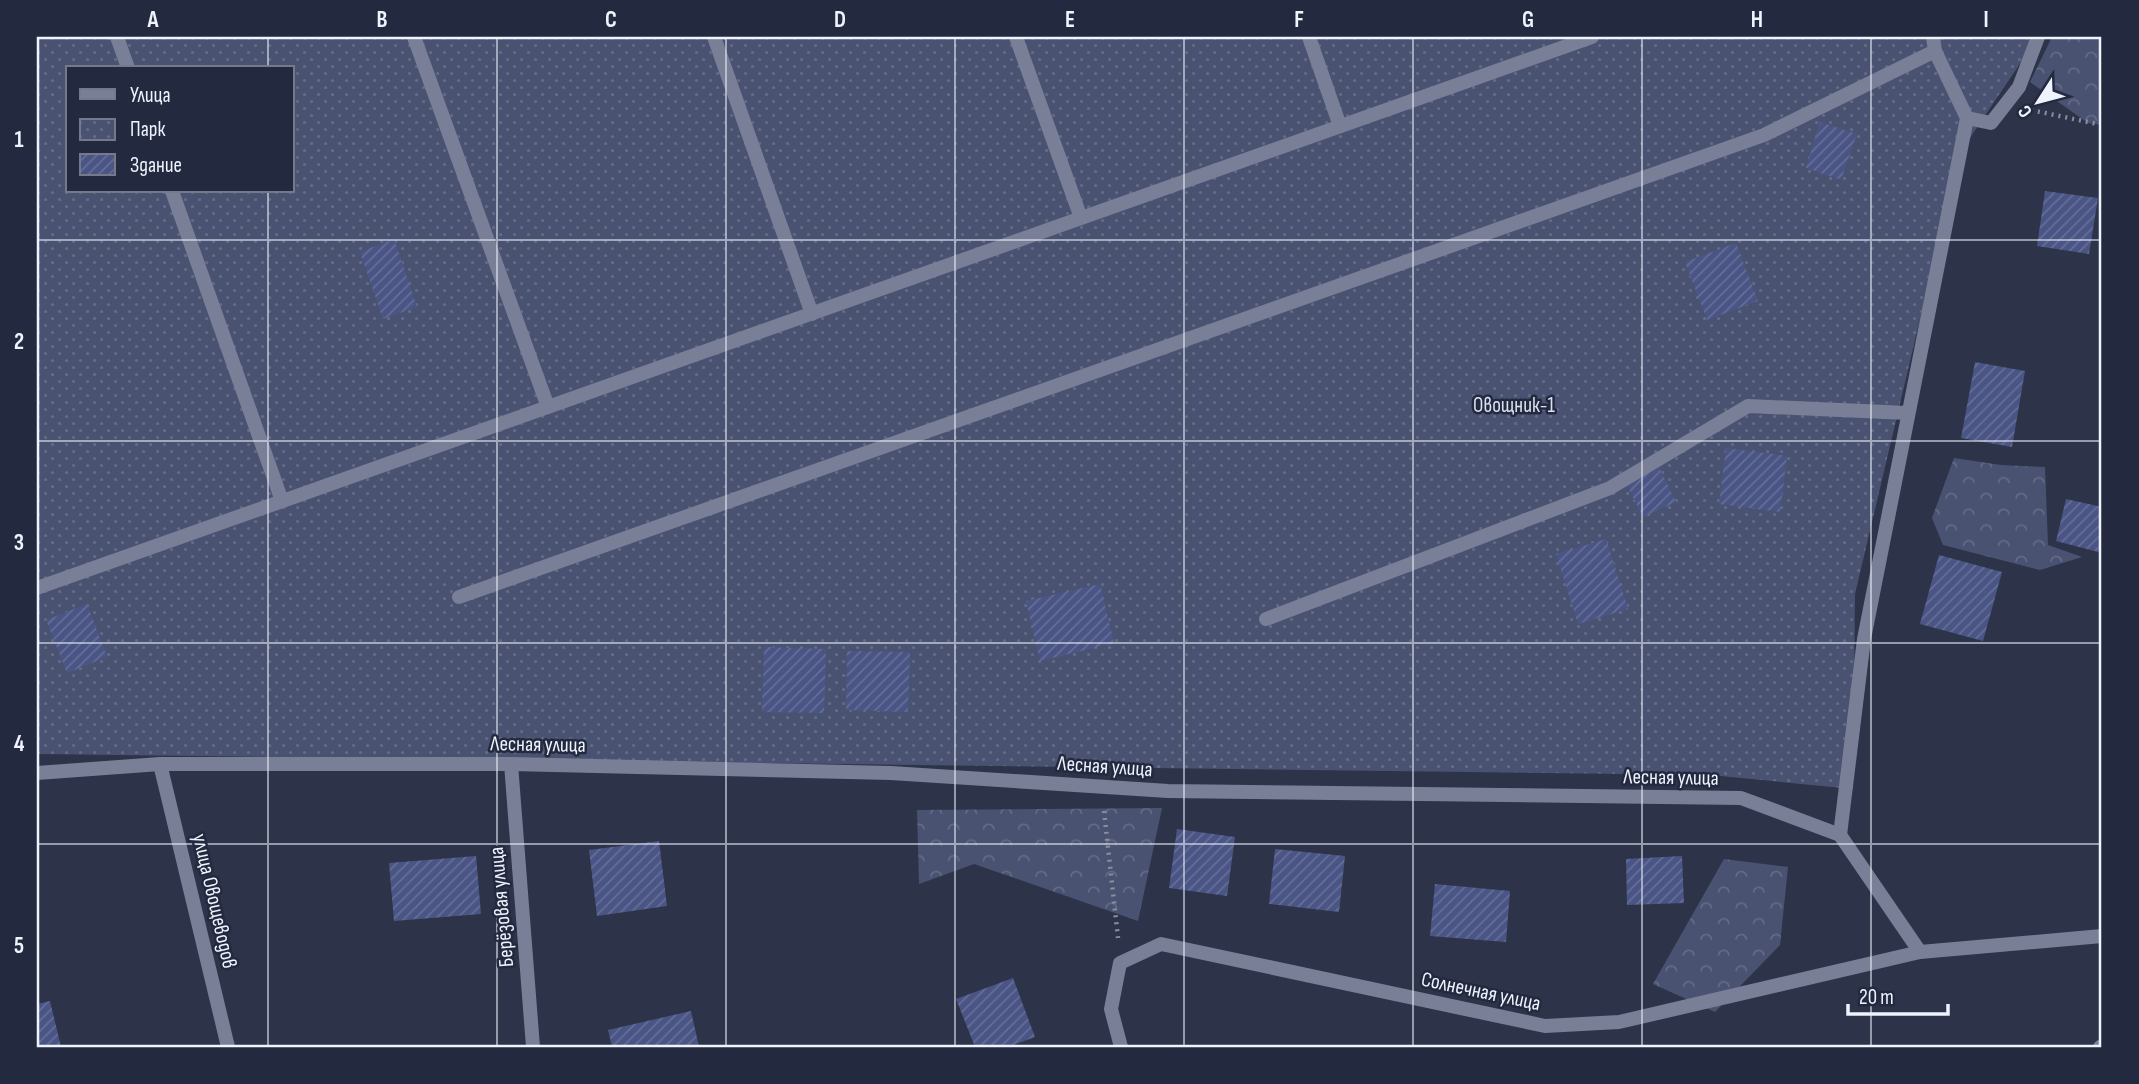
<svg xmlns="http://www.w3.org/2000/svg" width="2139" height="1084" font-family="'Sofia Sans Condensed',sans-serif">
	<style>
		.forest { fill: url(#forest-crowns) }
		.park { fill: url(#park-dots); fill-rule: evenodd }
		.building { fill: url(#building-hatch) }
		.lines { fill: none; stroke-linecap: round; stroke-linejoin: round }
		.path { stroke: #898e9f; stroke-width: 4.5; stroke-dasharray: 2 5; stroke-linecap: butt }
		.lane { stroke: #797f96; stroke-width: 14 }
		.street { stroke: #797f96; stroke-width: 14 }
		.grid { fill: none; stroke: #eff3fe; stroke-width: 2; stroke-opacity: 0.55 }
		.labels { text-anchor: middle; stroke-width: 5; stroke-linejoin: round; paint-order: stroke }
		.park-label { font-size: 21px; fill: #dce1f1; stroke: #23293e }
		.street-label { font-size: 21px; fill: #eff3fe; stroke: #23293e }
		.neatline { fill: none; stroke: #eff3fe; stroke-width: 2.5 }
		.grid-label { font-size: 23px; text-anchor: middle; font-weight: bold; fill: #eff3fe }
	</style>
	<defs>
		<pattern id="forest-crowns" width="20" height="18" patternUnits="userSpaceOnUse" patternTransform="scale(1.75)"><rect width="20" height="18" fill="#4a5272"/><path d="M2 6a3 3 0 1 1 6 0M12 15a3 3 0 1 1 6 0" fill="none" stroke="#646b87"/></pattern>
		<pattern id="park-dots" width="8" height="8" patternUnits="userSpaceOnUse" patternTransform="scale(1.75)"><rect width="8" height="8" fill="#4a5272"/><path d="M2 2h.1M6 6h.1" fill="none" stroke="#646b87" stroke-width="1.8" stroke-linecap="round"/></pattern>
		<pattern id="building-hatch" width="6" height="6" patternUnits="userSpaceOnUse" patternTransform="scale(1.75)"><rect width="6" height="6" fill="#4a5585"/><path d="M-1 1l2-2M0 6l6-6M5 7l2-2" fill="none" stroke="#646e97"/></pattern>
	</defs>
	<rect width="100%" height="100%" fill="#2d3349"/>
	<g class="forest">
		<path d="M2052 37H2102V125L2088 123 2030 82Z"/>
		<path d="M1954 458 2001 465 2045 467 2048 545 2082 557 2040 570 1943 545 1932 518Z"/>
		<path d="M1162 808 1138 921 974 864 919 884 917 810Z"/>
		<path d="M1724 859 1788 867 1780 945 1715 1012 1653 984Z"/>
	</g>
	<path class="park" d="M37 37H2038L1959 154 1855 594 1853 789 1710 775 37 754ZM68 68H292V191H68Z"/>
	<g class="building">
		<path d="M1820 122 1857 134 1841 180 1806 168Z"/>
		<path d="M2045 191 2098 198 2089 254 2037 246Z"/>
		<path d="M394 239 417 307 383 319 360 252Z"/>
		<path d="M1736 243 1758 301 1707 320 1685 262Z"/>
		<path d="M1975 362 2025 371 2012 447 1961 438Z"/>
		<path d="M1726 448 1787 456 1780 512 1719 504Z"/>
		<path d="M1659 467 1676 502 1643 517 1626 483Z"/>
		<path d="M2066 499 2102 507V553L2056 541Z"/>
		<path d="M1606 539 1628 609 1578 624 1556 554Z"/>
		<path d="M1939 555 2002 572 1983 641 1920 624Z"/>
		<path d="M1100 584 1114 643 1040 661 1026 601Z"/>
		<path d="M87 604 107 657 67 673 46 620Z"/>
		<path d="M764 647 826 649 824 713 762 712Z"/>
		<path d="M847 651 910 652 908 712 846 710Z"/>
		<path d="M1177 829 1235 837 1227 896 1169 888Z"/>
		<path d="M659 841 667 906 597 916 589 850Z"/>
		<path d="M1275 849 1345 856 1339 912 1269 904Z"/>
		<path d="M476 856 481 914 394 921 389 863Z"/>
		<path d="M1682 856 1684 903 1627 905 1626 859Z"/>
		<path d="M1435 884 1510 891 1506 942 1430 936Z"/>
		<path d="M1013 978 1035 1037 1008 1047H975L956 999Z"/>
		<path d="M50 1001 61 1047H37V1004Z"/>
		<path d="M691 1011 699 1047H612L608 1030Z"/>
	</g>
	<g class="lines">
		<g class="path">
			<path d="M2031 110 2102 125"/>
			<path d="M1104 811 1118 938"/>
		</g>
		<g class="lane">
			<path d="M117 37 128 68"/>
			<path d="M414 37 548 407"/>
			<path d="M714 37 812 314"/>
			<path d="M1016 37 1081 218"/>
			<path d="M1309 37 1340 126"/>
			<path d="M1967 118 1991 123 2019 87 2038 37"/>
			<path d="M172 191 282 501"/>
			<path d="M37 588 1592 37"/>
			<path d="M459 597 1764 135 1935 51"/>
			<path d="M1266 619 1610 488 1748 406 1908 413"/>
			<path d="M1840 835 1864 639 1967 118 1935 51 1933 37"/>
		</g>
		<g class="street">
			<path d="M160 764 228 1047"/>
			<path d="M511 764 533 1047"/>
			<path d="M37 773 160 764H511L891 773 1168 791 1741 798 1840 835 1920 952 2102 936"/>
			<path d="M1121 1047 1111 1009 1120 963 1161 944 1545 1026 1619 1022 1920 952"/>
			<path d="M2100 1047 2102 1046"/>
		</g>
	</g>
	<path class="grid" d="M268 37V68M497 37V1047M726 37V1047M955 37V1047M1184 37V1047M1413 37V1047M1642 37V1047M1871 37V1047M268 191V1047M37 240H2102M37 441H2102M37 643H2102M37 844H2102"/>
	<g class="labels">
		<g class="park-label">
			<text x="1514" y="412">Овощник-1</text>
		</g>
		<g class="street-label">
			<text transform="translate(538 744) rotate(1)" y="7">Лесная улица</text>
			<text transform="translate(1105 766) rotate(4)" y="7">Лесная улица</text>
			<text transform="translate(1671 777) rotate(1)" y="7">Лесная улица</text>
			<text transform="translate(215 901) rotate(77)" y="7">улица Овощеводов</text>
			<text transform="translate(501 907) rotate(-95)" y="7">Берёзовая улица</text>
			<text transform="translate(1481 991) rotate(12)" y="7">Солнечная улица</text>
		</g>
	</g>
	<rect width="2139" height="1084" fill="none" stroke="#23293e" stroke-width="77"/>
	<rect x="66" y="66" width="228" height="126" fill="#23293e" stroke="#757a8b" stroke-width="2"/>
	<rect x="80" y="89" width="35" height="10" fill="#797f96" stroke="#757a8b" stroke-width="2"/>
	<text x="130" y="102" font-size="21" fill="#eff3fe">Улица</text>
	<rect x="80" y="119" width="35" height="21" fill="url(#park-dots)" stroke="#757a8b" stroke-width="2"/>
	<text x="130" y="136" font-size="21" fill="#eff3fe">Парк</text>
	<rect x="80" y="154" width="35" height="21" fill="url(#building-hatch)" stroke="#757a8b" stroke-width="2"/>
	<text x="130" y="172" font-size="21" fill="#eff3fe">Здание</text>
	<g transform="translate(2038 102) rotate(234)" stroke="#23293e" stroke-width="5" paint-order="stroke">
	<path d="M0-5L12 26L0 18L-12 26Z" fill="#eff3fe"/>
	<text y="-10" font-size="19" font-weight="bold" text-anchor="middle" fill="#eff3fe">С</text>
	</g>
	<path d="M1848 1004v10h100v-10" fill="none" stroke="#eff3fe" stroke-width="3.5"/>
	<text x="1859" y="1004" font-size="21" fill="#eff3fe" stroke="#23293e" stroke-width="5" paint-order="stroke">20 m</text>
	<rect x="38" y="38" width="2062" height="1008" class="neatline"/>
	<g class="grid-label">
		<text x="153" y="27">A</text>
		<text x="382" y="27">B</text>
		<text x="611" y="27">C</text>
		<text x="840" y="27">D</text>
		<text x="1070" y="27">E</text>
		<text x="1299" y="27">F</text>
		<text x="1528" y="27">G</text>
		<text x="1757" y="27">H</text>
		<text x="1986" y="27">I</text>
		<text x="19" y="147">1</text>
		<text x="19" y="349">2</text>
		<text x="19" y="550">3</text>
		<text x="19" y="751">4</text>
		<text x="19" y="953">5</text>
	</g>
</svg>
